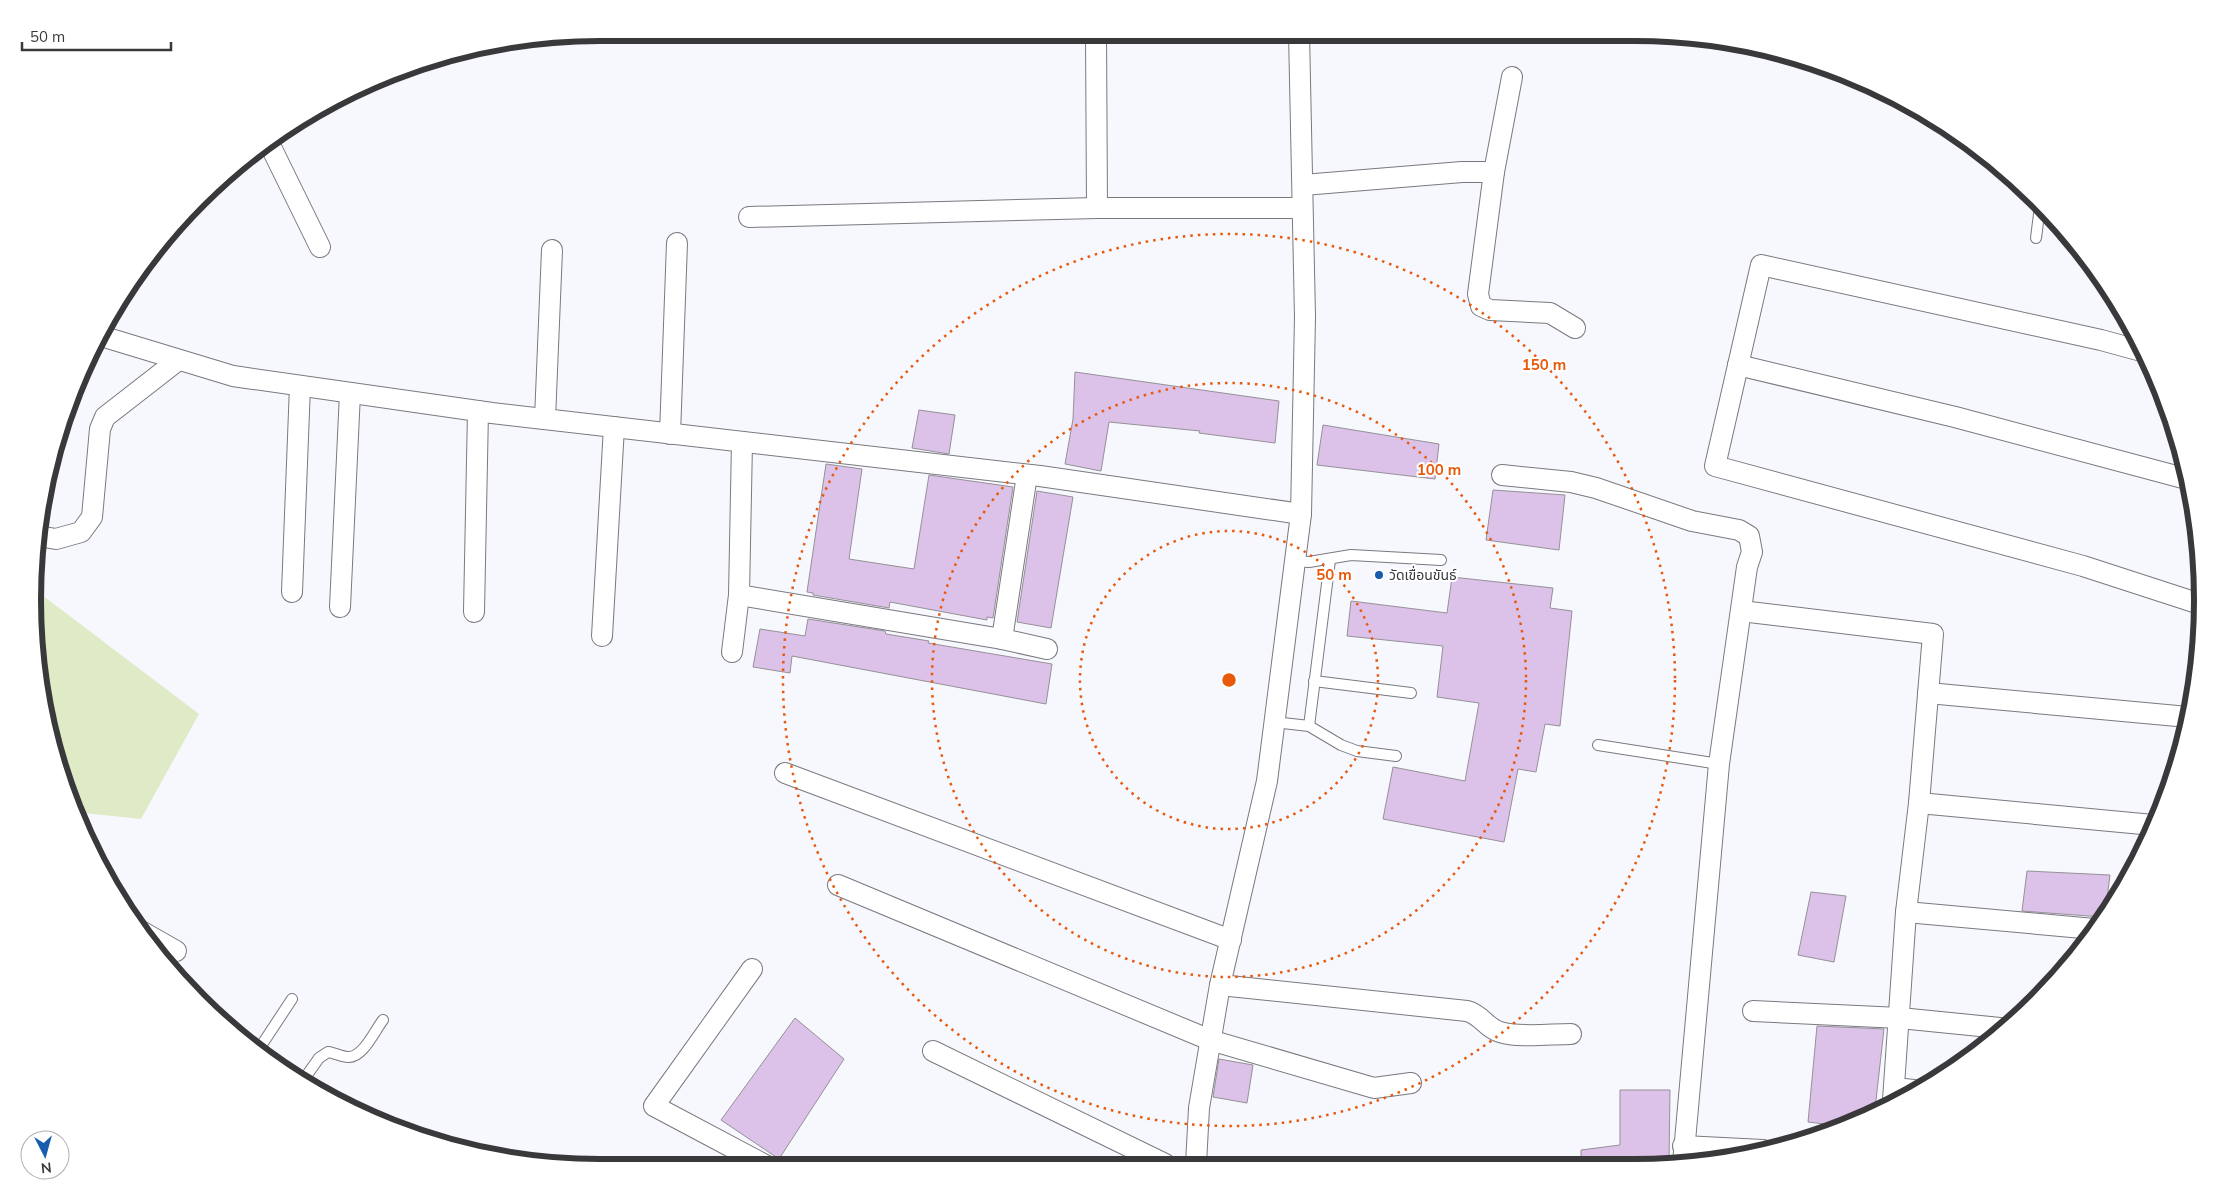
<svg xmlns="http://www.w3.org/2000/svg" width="2235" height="1200" font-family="Mulish,'Noto Sans Thai',sans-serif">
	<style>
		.green { fill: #dfebc6 }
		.building { fill: #dcc1e8; stroke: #959197 }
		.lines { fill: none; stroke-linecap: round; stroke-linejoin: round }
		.lane-casing { stroke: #79797f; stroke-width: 12 }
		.street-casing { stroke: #79797f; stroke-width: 22 }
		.lane { stroke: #fff; stroke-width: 10 }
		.street { stroke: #fff; stroke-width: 20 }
		.ring { fill: none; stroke: #e8590c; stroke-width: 2.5; stroke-dasharray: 2.5 5 }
		.poi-dot { fill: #185dad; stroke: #fff; stroke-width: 2 }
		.labels { text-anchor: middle; stroke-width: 4; stroke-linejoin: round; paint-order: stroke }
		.poi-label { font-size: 14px; fill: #39393c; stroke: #fff; text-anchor: start }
		.rim { fill: none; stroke: #39393c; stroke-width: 6 }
		.centre { fill: #e8590c; stroke: #fff; stroke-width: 2.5 }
		.ring-label { font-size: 15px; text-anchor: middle; font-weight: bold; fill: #e8590c; stroke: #fff; stroke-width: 4; stroke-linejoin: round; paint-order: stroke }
	</style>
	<rect width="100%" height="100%" fill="#f7f7fe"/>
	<path class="green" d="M34 591 38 592 199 714 141 819 74 812 52 747 34 637Z"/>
	<g class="building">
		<path d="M1075 372 1279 401 1275 443 1199 433 1200 431 1109 422 1101 471 1065 464 1073 419Z"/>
		<path d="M919 410 955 415 949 454 912 448Z"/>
		<path d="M1323 425 1439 444 1435 479 1317 465Z"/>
		<path d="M826 464 862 469 849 559 914 569 929 475 1013 487 993 618 987 617V620L890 602 889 608 813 595V593L807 592Z"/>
		<path d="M1493 490 1565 495 1559 550 1486 540Z"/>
		<path d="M1037 491 1073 497 1051 628 1017 622Z"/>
		<path d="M1452 577 1553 588 1550 608 1572 611 1560 726 1545 724 1536 772 1518 769 1504 842 1383 819 1393 767 1465 781 1479 703 1437 697 1443 646 1347 636 1351 601 1447 613Z"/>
		<path d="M808 619 885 631 886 634 929 641 928 643 1052 664 1046 704 792 656 790 673 753 667 760 629 805 636Z"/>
		<path d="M2027 871 2110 875 2105 914 2102 917 2022 911Z"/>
		<path d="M1811 892 1846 896 1834 962 1798 955Z"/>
		<path d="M795 1018 844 1059 779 1159 721 1120Z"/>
		<path d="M1817 1026 1884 1029 1875 1109 1841 1126 1808 1122Z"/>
		<path d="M1219 1059 1253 1065 1247 1103 1213 1097Z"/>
		<path d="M1620 1090H1670L1669 1161 1581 1160V1150L1620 1145Z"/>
	</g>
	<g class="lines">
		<defs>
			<g id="lane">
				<path d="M2036 238 2040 206"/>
				<path d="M1295 561 1309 562 1351 555 1441 560"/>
				<path d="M1314 681 1411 693"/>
				<path d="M1274 722 1309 726 1341 745 1357 751 1396 756"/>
				<path d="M1309 726 1330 560"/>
				<path d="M1598 745 1719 764"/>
				<path d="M257 1052 292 999"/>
				<path d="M302 1082 319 1058 328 1052C335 1053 342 1057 348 1057 363 1058 375 1030 383 1020"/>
			</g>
			<g id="street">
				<path d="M1096 33 1097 208"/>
				<path d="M268 141 320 247"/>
				<path d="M1494 172 1512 77"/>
				<path d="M1303 185 1462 172H1494L1478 294 1481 306 1490 310 1550 313 1575 328"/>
				<path d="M749 217 1097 208H1302"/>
				<path d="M101 336 233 376 492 413 1040 476 1301 514"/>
				<path d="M2145 352 2101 340 1761 265 1715 466 2083 566 2200 604"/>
				<path d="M1738 365 1955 417 2187 479"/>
				<path d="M545 419 552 250"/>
				<path d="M670 434 677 243"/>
				<path d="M742 442 739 595 1002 639 1027 475"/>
				<path d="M1502 475 1571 482 1596 488 1692 521 1739 530 1749 536 1752 552 1747 567 1719 764 1683 1163"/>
				<path d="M38 536 56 539 81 532 92 517 100 429 105 417 177 361"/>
				<path d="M292 592 300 386"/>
				<path d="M340 607 350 393"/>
				<path d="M1741 611 1933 634 1919 803 1906 912 1893 1100"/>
				<path d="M474 612 478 411"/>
				<path d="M602 636 614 427"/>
				<path d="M1002 639 1047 649"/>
				<path d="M732 652 739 595"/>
				<path d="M1928 693 2188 717"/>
				<path d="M785 773 1231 940"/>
				<path d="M1919 803 2153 825"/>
				<path d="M838 885 1210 1040 1374 1088 1411 1083"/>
				<path d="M1906 912 2094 929"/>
				<path d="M141 931 176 951"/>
				<path d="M752 969 654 1106 767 1166"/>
				<path d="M1220 985 1467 1011C1482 1015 1486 1028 1500 1032 1518 1038 1551 1034 1571 1034"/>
				<path d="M1753 1011 1900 1018 2000 1028"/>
				<path d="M933 1051 1165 1164"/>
				<path d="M1894 1088 1914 1090"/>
				<path d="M1683 1146 1763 1150"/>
				<path d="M1196 1164 1199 1108 1220 985 1267 781 1301 514 1305 317 1299 33"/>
			</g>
		</defs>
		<use href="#lane" class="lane-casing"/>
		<use href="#street" class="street-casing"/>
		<use href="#lane" class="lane"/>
		<use href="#street" class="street"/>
	</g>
	<g class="ring">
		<circle cx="1229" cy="680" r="149"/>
		<circle cx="1229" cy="680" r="297"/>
		<circle cx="1229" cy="680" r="446"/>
	</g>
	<circle class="poi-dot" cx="1379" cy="575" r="5"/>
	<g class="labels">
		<g class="poi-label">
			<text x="1389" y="580">วัดเขื่อนขันธ์</text>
		</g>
	</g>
	<path d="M0 0H2235V1200H0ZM600 41H1635A559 559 0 0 1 2194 600V600A559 559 0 0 1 1635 1159H600A559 559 0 0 1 41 600V600A559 559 0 0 1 600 41Z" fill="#fff" fill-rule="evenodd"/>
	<path class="rim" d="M600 41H1635A559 559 0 0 1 2194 600V600A559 559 0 0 1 1635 1159H600A559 559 0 0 1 41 600V600A559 559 0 0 1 600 41Z"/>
	<circle cx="1229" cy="680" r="8" class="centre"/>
	<g class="ring-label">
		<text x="1544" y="370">150 m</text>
		<text x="1439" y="475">100 m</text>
		<text x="1334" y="580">50 m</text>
	</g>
	<g transform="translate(45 1155) rotate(174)"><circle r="24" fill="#ffffff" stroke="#b0b0b1"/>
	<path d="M0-4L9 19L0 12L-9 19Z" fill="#185dad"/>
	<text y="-8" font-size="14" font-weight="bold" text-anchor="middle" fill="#39393c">N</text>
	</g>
	<path d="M22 42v8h149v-8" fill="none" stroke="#39393c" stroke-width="2.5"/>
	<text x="30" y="42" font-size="15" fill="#39393c" stroke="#ffffff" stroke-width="4" paint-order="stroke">50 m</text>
</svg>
